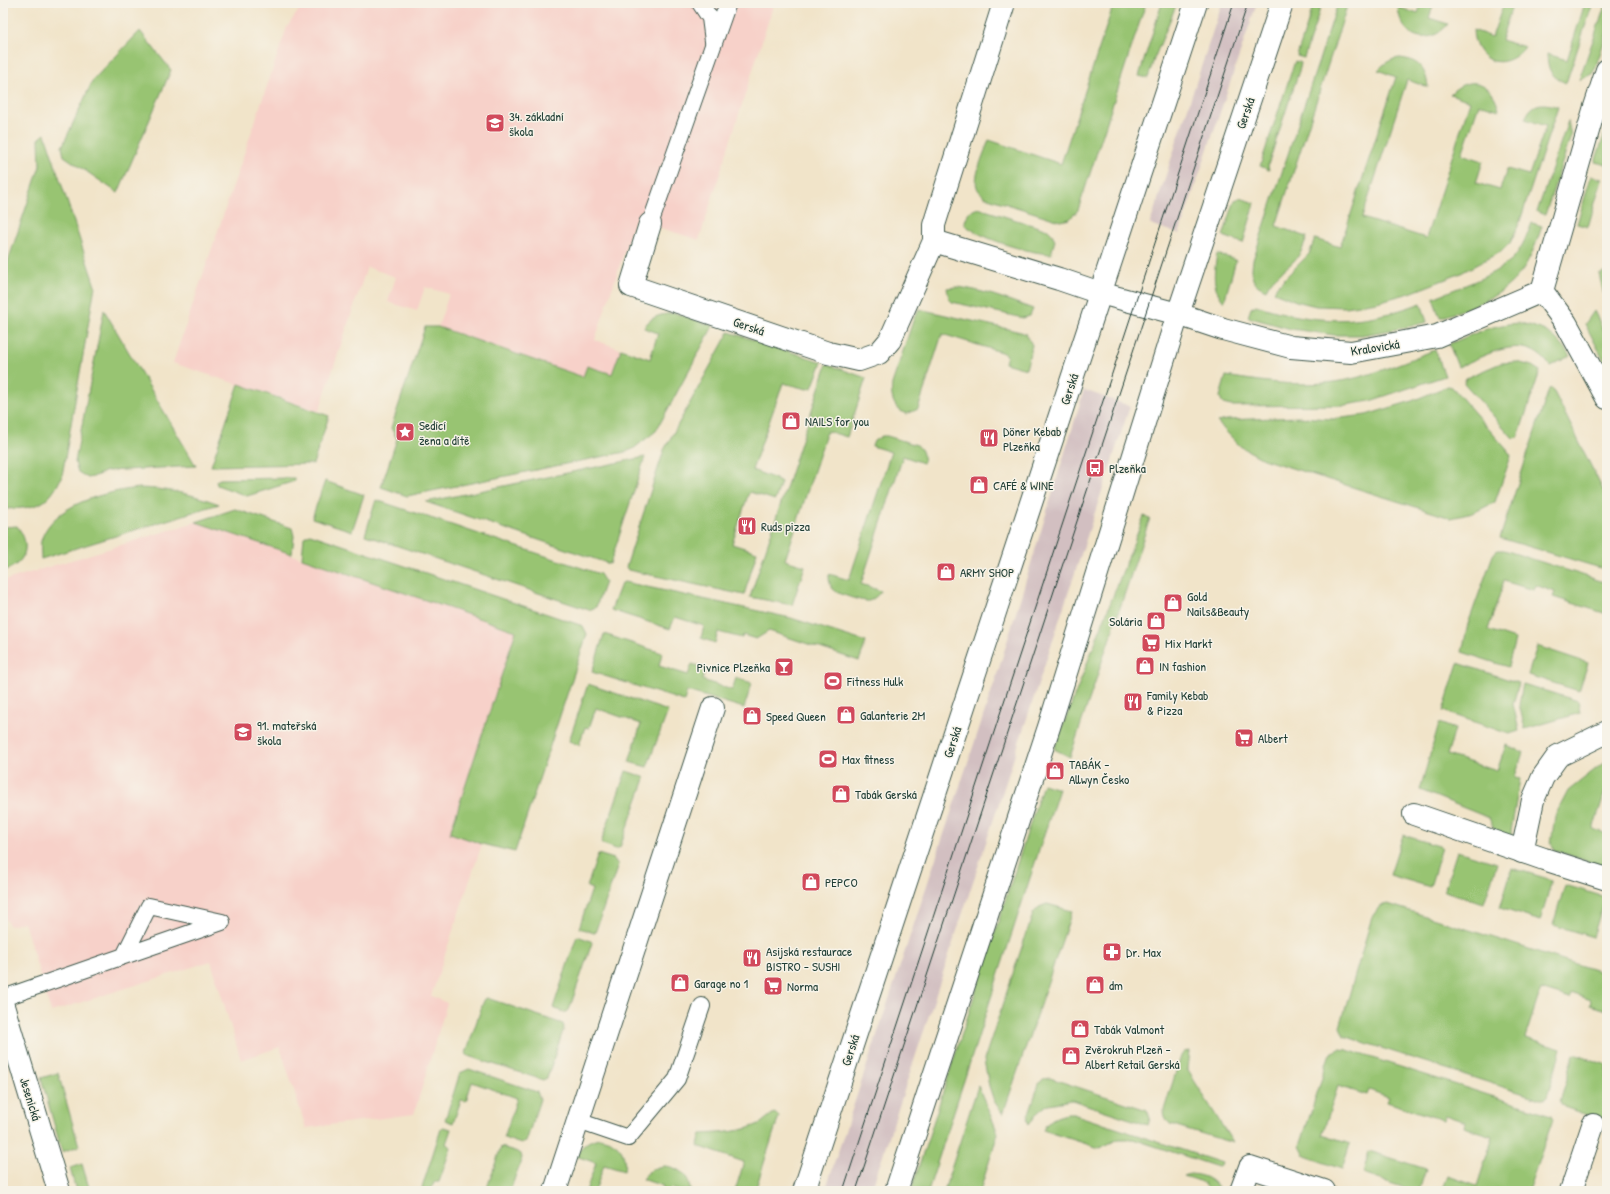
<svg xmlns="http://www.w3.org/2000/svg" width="1610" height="1194" font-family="'Patrick Hand',sans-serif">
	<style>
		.built { fill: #f7d1c9 }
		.industrial { fill: #d2bfc1 }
		.green { fill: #98c472; stroke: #5c8053 }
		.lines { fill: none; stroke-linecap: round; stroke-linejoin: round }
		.service-casing { stroke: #3e564a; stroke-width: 18 }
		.minor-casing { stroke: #3e564a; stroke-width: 24 }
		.tertiary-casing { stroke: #3e564a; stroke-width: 24 }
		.service { stroke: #fff; stroke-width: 16 }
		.minor { stroke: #fff; stroke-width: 22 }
		.tertiary { stroke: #fff; stroke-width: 22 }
		.tram { stroke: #1f3d34; stroke-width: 1 }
		.labels { text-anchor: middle; stroke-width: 3; stroke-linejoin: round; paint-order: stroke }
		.street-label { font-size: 13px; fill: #1f3d34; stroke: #f7f3e8 }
		.poi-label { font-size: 13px; fill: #1f3d34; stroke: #f7f3e8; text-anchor: start }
	</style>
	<rect width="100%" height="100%" fill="#f7f3e8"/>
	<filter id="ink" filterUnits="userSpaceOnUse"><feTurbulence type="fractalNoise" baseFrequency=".025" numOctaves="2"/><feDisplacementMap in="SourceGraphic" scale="8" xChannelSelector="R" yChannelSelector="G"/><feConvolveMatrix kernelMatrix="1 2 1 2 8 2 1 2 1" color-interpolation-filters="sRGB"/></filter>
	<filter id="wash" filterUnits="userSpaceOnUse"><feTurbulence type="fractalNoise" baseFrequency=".012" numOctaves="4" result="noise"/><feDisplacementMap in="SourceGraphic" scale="16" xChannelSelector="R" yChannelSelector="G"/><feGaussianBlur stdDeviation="0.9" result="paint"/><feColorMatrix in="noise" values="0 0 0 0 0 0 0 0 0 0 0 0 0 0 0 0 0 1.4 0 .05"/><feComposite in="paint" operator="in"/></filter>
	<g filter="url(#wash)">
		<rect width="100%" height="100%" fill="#f1e4c9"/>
		<g class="built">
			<path d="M304 3H774L699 240 635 220 595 340 621 349 612 374 587 366 584 377 438 327 449 294 425 287 417 311 388 302 396 277 367 267 319 411 173 363 287 27Z"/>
			<path d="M196 522 516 631 450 833 482 844 431 996 447 1003 414 1114 306 1128 280 1047 241 1060 211 961 51 1012 24 922 10 926 3 915V581Z"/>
		</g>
		<g class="industrial">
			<path d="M1222 3H1257L1179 234 1150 224Z"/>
			<path d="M1084 390 1130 406 871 1191H825L996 678Z"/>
		</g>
		<g class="green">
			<path d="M1114 3H1146L1078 210 1070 219 1060 221 985 197C982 194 978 191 977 187 973 177 985 151 989 140L1061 164Z"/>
			<path d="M1162 3H1177L1154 59 1148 78 1139 76Z"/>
			<path d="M1314 3H1322L1304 58 1297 56Z"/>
			<path d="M1338 3H1348L1276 226 1307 237C1305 243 1303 249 1299 255 1290 268 1273 274 1266 290 1250 283 1251 276 1253 260Z"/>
			<path d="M1421 3H1434L1429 18 1448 24C1429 48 1400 38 1398 7L1418 14Z"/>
			<path d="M1504 3H1513L1501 40 1525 47C1505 73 1474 63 1473 30L1492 37Z"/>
			<path d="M1585 3H1593L1566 83C1550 76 1548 70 1547 54L1567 60Z"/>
			<path d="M1606 3H1607V33L1595 69 1592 74 1579 80Z"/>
			<path d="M140 31 171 70 118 193 64 156 62 147 93 80Z"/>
			<path d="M1400 58C1419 60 1426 69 1428 87L1407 80 1362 218 1426 238 1470 101 1450 94C1470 73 1494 83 1499 110L1479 104 1462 154 1483 161 1476 183 1500 190 1507 169 1529 175 1546 126 1525 119C1532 102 1542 102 1558 107L1519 224 1510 243 1500 252 1459 274 1410 293 1377 302 1346 307 1316 306 1296 301 1274 292 1277 286 1309 254 1315 239 1340 247 1396 77 1378 70C1385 63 1390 59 1400 58Z"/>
			<path d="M1295 61 1301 63 1300 68 1268 165 1269 170 1260 166Z"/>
			<path d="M1568 121 1571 136 1545 215 1537 212Z"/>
			<path d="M1607 127V165L1595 162Z"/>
			<path d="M45 134 95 286 62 476C48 507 36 508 3 509V276L40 166 39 139Z"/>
			<path d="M1591 176 1602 179 1588 227 1577 224Z"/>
			<path d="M1240 198 1255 203 1243 243 1223 236 1235 200Z"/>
			<path d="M978 208 1048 230 1052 234 1055 240 1051 254C1028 253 981 239 964 224L969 212Z"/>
			<path d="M1532 223 1542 226C1522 290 1498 297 1440 318L1433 298C1456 288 1499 275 1515 256 1523 246 1527 235 1532 223Z"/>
			<path d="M1217 254 1236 260 1224 302C1211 286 1214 273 1217 254Z"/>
			<path d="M1607 271V308L1599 274Z"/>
			<path d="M957 287C983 290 1008 300 1033 309L1030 316 1023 318 952 302 949 299 947 288Z"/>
			<path d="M1421 303 1427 322 1403 328 1362 335H1334L1291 329 1248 317 1251 308 1256 305C1315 325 1363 325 1421 303Z"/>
			<path d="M919 309 1021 332 1026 334 1032 345 1026 369 1005 363 1007 355 1001 352 942 334 918 409 907 414C894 410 890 397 892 384L914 318Z"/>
			<path d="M104 310 196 466 107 471 93 477 88 478 78 472 75 462Z"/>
			<path d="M1594 311 1607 337V366L1585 324Z"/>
			<path d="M675 313 713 326 656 431 633 449 625 452 407 496 381 487 397 439 391 428 425 327H438L583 377 587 366 612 374 621 349 650 359 658 333 644 328C650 316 662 314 675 313Z"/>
			<path d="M1520 323C1546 329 1555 334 1570 356L1550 366C1525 331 1489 354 1458 367L1449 344C1474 334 1492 324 1520 323Z"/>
			<path d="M729 332 822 362 812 388 807 389 783 383 752 470 776 479 777 481 781 482 775 500 750 492 748 495 732 544 757 552 744 595 628 570 626 567 664 450Z"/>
			<path d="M1435 350 1445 376 1370 401 1345 405 1231 406 1223 404 1220 397 1226 376C1267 383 1310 388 1351 379 1379 373 1407 360 1435 350Z"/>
			<path d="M1517 362 1532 366 1540 371 1518 437 1513 438 1464 383 1466 378 1501 363Z"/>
			<path d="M827 364 866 378 847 437 827 431 785 560 805 566 792 605 750 597Z"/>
			<path d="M239 384 329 416 313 464 211 466Z"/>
			<path d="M1448 386 1452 387 1508 451 1511 456 1495 502 1473 513 1451 518 1263 459 1240 446 1217 422 1227 420 1298 417 1333 419 1366 415 1412 401Z"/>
			<path d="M1552 388 1607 498V570L1500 538 1549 389Z"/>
			<path d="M882 436H887L917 445C923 450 924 455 923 463L903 456 861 584 881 591C878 595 874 599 869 601 863 602 837 594 833 589 829 585 829 579 829 574L849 580 891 452 872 446 874 441Z"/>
			<path d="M645 457 610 564 426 502Z"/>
			<path d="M294 478 295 481 247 496 217 485 216 481 220 479Z"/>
			<path d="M325 481 364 495 352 531 312 518Z"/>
			<path d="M140 488C169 489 192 494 219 504L41 559C41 553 40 547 41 541 51 504 108 491 140 488Z"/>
			<path d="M376 500 600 574 605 582 596 607 589 610 365 535Z"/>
			<path d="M235 509 292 528 294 536 292 554 196 522Z"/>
			<path d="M1144 516 1150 518 1070 757 1054 749Z"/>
			<path d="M17 526C32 545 26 564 3 571V527Z"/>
			<path d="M310 534 583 626 587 634 515 852 482 844 450 833 516 631 302 558 304 537Z"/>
			<path d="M1497 550H1504L1607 583V614L1553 597 1555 592 1535 585 1533 590 1504 581 1488 630 1515 639 1508 667 1462 652 1468 624 1493 555Z"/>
			<path d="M624 582 791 618 866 642 859 661 769 631 756 639 743 635 742 638 718 632 715 643 701 638 704 626 675 617 670 629 611 610 621 584Z"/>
			<path d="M604 634 662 653 659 666 688 675 692 664 706 668 702 680 732 690 736 678 752 683 744 708 687 691 684 701 592 672Z"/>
			<path d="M1537 646 1588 663 1579 691 1528 675Z"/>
			<path d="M1458 663 1519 683 1513 704 1519 731 1509 734 1443 711Z"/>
			<path d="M588 684 668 711 647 767 629 762 641 724 596 708 589 728 585 727 579 745 569 741Z"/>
			<path d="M1523 684 1578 701 1580 713 1525 729 1519 704Z"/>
			<path d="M1439 723 1455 729 1447 755 1497 771 1506 745 1523 752 1515 777 1520 779 1511 831 1512 838 1496 834 1489 818 1420 790Z"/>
			<path d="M1607 760V786L1593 829 1607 834V868L1554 850 1551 843 1555 816 1568 791Z"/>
			<path d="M626 771 644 777 645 779 620 847 616 849 601 843Z"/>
			<path d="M1043 784 1059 789 928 1191H911Z"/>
			<path d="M1403 835 1442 847 1430 887 1390 875Z"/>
			<path d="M1457 851 1497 863 1484 903 1444 891Z"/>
			<path d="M598 854 614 859 618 865 595 933H594L579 928 592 889 587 887Z"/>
			<path d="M1512 868 1552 880 1540 921 1500 908Z"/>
			<path d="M1565 885 1605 897 1593 937 1553 925Z"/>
			<path d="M1047 904 1072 911 1003 1114 994 1101 989 1086 984 1060 1033 914 1039 907Z"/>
			<path d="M1388 904 1607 974V1010L1590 1005 1591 1000 1571 993 1570 998 1541 989 1525 1038 1561 1049 1547 1097 1544 1099H1540L1344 1036 1340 1027 1372 917 1380 906Z"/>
			<path d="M577 936 591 941 592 943 569 1010 567 1012H564L553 1008Z"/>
			<path d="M487 998 563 1024 564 1028 547 1078 543 1080 468 1056 466 1053 483 1003 485 999Z"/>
			<path d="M1339 1049 1347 1050 1551 1115 1553 1119 1528 1191H1442L1448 1176 1477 1186 1493 1136 1464 1127 1465 1122 1445 1115 1443 1120 1387 1102 1389 1097 1369 1090 1367 1095 1338 1086 1322 1135 1350 1144 1342 1169 1305 1156 1300 1146 1330 1053Z"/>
			<path d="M1189 1051 1187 1069 1233 1143 1170 1124C1166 1119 1164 1116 1164 1110L1181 1056 1184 1052Z"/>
			<path d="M1574 1054 1607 1065V1122L1564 1107 1560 1102Z"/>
			<path d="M469 1069 537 1092 540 1099 526 1142 521 1144 504 1138 517 1098 472 1082 466 1101 461 1100 453 1123 445 1120 460 1073Z"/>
			<path d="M58 1073 79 1146 62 1152 41 1078Z"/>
			<path d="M1050 1078 1147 1110 1150 1118 1148 1125 1072 1100 1048 1104 1037 1113 1029 1125 1027 1119 1039 1084 1043 1079Z"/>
			<path d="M978 1086 998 1133 980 1191H944Z"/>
			<path d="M774 1113 779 1116 755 1191H735L744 1162 698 1146 701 1134C720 1133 744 1132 761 1123 765 1120 769 1116 774 1113Z"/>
			<path d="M1067 1114H1073L1222 1163 1221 1166 1218 1167 1133 1139H1119L1099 1148 1043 1130C1049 1119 1055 1117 1067 1114Z"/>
			<path d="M443 1127 451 1129 446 1144 451 1147 439 1182H434L431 1191H421L441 1129Z"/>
			<path d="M599 1138C618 1141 627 1152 624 1171L604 1165 595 1191H586L596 1163 576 1156C582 1145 587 1141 599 1138Z"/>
			<path d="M501 1147 518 1152 521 1154 522 1158 510 1191H486Z"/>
			<path d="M1369 1151 1426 1169 1419 1191H1414L1363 1174Z"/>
			<path d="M82 1164 90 1191H76L70 1168Z"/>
			<path d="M664 1166C678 1167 690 1175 690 1191H679L670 1188 669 1191H662L663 1186 642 1179C649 1171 654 1167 664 1166Z"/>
			<path d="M1190 1174C1204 1175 1213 1179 1220 1191H1209C1206 1181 1193 1179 1184 1176Z"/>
		</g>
	</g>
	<g filter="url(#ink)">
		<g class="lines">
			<defs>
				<g id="service">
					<path d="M700 3 710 18 713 41"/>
					<path d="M650 224 728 3"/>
					<path d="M3 998 222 922 149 906 124 956"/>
					<path d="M578 1121 628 1138 677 1079 702 1006"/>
				</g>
				<g id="minor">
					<path d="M1004 3 934 225V241L1059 279 1100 293 1178 314 1223 329 1291 347 1351 352 1437 336 1542 291 1594 110 1607 70"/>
					<path d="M650 224 631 286 828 353 859 360 879 353 890 340 934 241"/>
					<path d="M1542 291 1566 323 1607 398"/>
					<path d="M1414 814 1544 859 1607 879"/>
					<path d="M1522 852 1533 800 1543 777 1558 756 1607 732"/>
					<path d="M3 1006 59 1191"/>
					<path d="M555 1191 713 708"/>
					<path d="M1241 1191 1250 1167 1324 1191"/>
					<path d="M1571 1191 1593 1125"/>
				</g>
				<g id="tertiary">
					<path d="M804 1191 1196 3"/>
					<path d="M896 1191 1049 727 1178 314 1282 3"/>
				</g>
			</defs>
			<use href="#service" class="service-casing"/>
			<use href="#minor" class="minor-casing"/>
			<use href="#tertiary" class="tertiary-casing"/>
			<use href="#service" class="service"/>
			<use href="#minor" class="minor"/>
			<use href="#tertiary" class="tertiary"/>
			<g class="tram">
				<path d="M843 1191 1234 3"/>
				<path d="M856 1191 1248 3"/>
			</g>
		</g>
	</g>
	<defs>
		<symbol id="school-square" viewBox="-11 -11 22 22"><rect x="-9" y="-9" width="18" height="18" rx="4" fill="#d1495b" stroke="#f7f3e8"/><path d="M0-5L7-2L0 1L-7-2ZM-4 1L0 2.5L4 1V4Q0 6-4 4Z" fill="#fff"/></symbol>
		<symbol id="shop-square" viewBox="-11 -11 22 22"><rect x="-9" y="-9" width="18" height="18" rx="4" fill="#d1495b" stroke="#f7f3e8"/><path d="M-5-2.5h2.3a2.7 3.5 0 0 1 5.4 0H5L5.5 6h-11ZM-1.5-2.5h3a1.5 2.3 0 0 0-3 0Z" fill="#fff"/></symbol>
		<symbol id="sight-square" viewBox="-11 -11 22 22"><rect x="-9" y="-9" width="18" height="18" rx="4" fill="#d1495b" stroke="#f7f3e8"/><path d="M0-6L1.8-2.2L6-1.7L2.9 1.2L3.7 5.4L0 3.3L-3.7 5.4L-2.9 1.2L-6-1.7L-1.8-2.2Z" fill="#fff"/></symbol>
		<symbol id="restaurant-square" viewBox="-11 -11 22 22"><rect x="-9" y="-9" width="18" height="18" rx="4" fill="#d1495b" stroke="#f7f3e8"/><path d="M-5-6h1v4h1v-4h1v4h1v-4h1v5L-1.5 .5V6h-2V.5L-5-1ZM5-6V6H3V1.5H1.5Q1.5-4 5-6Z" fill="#fff"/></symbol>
		<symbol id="bus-square" viewBox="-11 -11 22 22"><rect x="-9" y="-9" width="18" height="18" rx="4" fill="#d1495b" stroke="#f7f3e8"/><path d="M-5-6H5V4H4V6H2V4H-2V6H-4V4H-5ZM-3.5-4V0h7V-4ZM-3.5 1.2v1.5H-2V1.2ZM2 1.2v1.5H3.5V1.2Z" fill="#fff"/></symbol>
		<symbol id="supermarket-square" viewBox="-11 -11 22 22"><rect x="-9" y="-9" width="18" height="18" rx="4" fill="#d1495b" stroke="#f7f3e8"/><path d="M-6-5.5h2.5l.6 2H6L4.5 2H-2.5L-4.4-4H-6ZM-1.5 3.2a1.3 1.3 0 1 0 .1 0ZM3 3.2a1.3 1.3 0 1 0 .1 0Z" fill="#fff"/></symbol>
		<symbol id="bar-square" viewBox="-11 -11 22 22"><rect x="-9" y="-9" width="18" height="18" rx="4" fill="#d1495b" stroke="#f7f3e8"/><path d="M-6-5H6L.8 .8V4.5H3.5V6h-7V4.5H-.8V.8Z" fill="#fff"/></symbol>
		<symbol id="stadium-square" viewBox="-11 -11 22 22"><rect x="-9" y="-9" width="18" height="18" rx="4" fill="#d1495b" stroke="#f7f3e8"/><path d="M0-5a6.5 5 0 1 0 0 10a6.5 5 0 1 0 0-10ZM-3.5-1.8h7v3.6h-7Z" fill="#fff"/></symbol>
		<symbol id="pharmacy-square" viewBox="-11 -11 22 22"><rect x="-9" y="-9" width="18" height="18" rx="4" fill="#d1495b" stroke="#f7f3e8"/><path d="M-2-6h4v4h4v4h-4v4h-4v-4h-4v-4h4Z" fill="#fff"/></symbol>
	</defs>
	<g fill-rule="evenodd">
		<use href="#school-square" x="484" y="112" width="22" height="22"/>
		<use href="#shop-square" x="780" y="410" width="22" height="22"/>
		<use href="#sight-square" x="394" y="421" width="22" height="22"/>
		<use href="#restaurant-square" x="978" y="427" width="22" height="22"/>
		<use href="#bus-square" x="1084" y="457" width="22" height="22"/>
		<use href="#shop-square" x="968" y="474" width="22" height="22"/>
		<use href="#restaurant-square" x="736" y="515" width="22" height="22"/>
		<use href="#shop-square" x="935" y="561" width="22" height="22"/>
		<use href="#shop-square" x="1162" y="592" width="22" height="22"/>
		<use href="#shop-square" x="1145" y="610" width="22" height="22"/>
		<use href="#supermarket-square" x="1140" y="632" width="22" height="22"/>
		<use href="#shop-square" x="1134" y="655" width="22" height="22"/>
		<use href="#bar-square" x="773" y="656" width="22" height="22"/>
		<use href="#stadium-square" x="822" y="670" width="22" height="22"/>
		<use href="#restaurant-square" x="1122" y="691" width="22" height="22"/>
		<use href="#shop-square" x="835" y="704" width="22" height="22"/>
		<use href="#shop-square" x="741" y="705" width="22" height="22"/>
		<use href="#school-square" x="232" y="721" width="22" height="22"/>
		<use href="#supermarket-square" x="1233" y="727" width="22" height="22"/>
		<use href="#stadium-square" x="817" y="748" width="22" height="22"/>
		<use href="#shop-square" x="1044" y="760" width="22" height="22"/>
		<use href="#shop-square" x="830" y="783" width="22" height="22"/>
		<use href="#shop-square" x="800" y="871" width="22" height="22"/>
		<use href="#pharmacy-square" x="1101" y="941" width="22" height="22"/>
		<use href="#restaurant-square" x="741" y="947" width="22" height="22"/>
		<use href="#shop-square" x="669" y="972" width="22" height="22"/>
		<use href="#shop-square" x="1084" y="974" width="22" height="22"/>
		<use href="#supermarket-square" x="762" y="975" width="22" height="22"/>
		<use href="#shop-square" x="1069" y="1018" width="22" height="22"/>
		<use href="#shop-square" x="1060" y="1045" width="22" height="22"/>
	</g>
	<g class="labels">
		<g class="street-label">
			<text transform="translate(1245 113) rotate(-71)" y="5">Gerská</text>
			<text transform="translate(749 326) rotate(19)" y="5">Gerská</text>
			<text transform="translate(1375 347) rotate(-9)" y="5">Kralovická</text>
			<text transform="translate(1069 389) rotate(-72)" y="5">Gerská</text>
			<text transform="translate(952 742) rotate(-72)" y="5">Gerská</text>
			<text transform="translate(850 1050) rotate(-72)" y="5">Gerská</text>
			<text transform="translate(31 1099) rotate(73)" y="5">Jesenická</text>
		</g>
		<g class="poi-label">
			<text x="509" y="121">34. základní<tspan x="509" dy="15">škola</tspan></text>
			<text x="805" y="426">NAILS for you</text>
			<text x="419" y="430">Sedící<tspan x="419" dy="15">žena a dítě</tspan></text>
			<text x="1003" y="436">Döner Kebab<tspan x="1003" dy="15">Plzeňka</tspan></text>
			<text x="1109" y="473">Plzeňka</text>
			<text x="993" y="490">CAFÉ &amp; WINE</text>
			<text x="761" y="531">Ruds pizza</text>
			<text x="960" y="577">ARMY SHOP</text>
			<text x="1187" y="601">Gold<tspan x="1187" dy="15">Nails&amp;Beauty</tspan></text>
			<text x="1142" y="626" text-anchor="end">Solária</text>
			<text x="1165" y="648">Mix Markt</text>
			<text x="1159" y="671">IN fashion</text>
			<text x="770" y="672" text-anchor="end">Pivnice Plzeňka</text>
			<text x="847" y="686">Fitness Hulk</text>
			<text x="1147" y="700">Family Kebab<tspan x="1147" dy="15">&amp; Pizza</tspan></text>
			<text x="860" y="720">Galanterie 2M</text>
			<text x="766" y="721">Speed Queen</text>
			<text x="257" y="730">91. mateřská<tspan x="257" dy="15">škola</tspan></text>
			<text x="1258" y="743">Albert</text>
			<text x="842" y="764">Max fitness</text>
			<text x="1069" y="769">TABÁK -<tspan x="1069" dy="15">Allwyn Česko</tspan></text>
			<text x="855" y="799">Tabák Gerská</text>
			<text x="825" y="887">PEPCO</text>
			<text x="766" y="956">Asijská restaurace<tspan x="766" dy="15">BISTRO - SUSHI</tspan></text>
			<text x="1126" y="957">Dr. Max</text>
			<text x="694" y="988">Garage no 1</text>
			<text x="1109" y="990">dm</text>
			<text x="787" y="991">Norma</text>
			<text x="1094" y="1034">Tabák Valmont</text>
			<text x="1085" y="1054">Zvěrokruh Plzeň -<tspan x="1085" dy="15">Albert Retail Gerská</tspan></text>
		</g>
	</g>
	<rect width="1610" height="1194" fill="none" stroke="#f7f3e8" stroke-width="16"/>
</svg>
